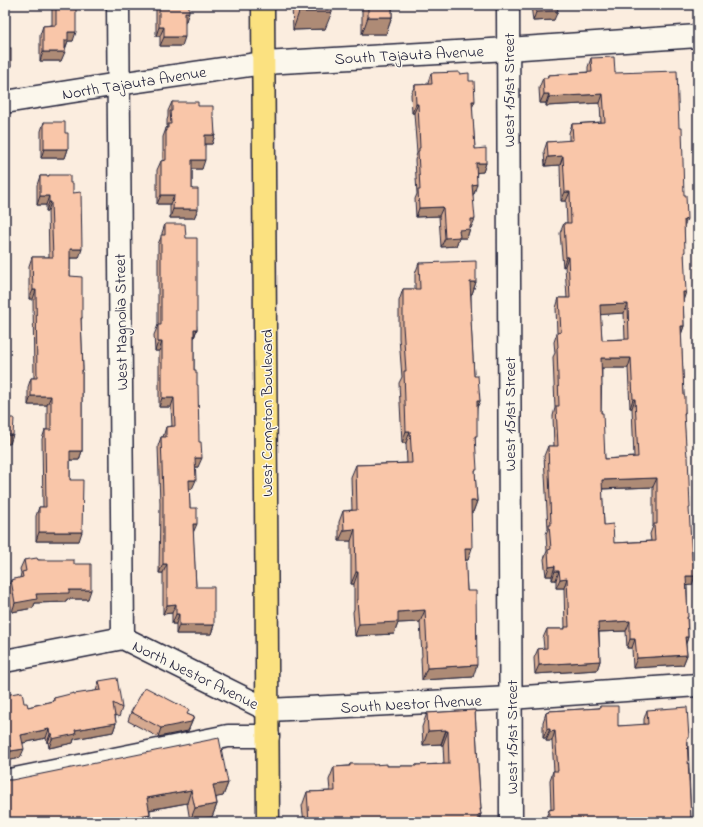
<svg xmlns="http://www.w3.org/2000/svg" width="703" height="827" font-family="'Indie Flower',sans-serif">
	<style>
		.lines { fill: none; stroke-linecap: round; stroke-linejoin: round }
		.minor-casing { stroke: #22223b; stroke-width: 25 }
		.major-casing { stroke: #22223b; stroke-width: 25 }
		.minor { stroke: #fbf7ec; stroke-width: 22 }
		.major { stroke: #fbe180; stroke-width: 22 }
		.wall { fill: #d6aa91; stroke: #22223b; fill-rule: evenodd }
		.shaded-wall { fill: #ae8b76; stroke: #22223b }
		.building { fill: #f9c6a9; stroke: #22223b; fill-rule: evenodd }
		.labels { text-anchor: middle; stroke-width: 3; stroke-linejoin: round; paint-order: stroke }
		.street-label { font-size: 16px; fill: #22223b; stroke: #fbf7ec }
	</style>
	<rect width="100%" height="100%" fill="#fbeddf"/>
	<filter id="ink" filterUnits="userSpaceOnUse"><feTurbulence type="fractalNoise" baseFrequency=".025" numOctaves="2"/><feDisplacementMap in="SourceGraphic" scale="8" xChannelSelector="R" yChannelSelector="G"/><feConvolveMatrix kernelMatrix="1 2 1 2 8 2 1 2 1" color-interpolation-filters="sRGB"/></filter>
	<g filter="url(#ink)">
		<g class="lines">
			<defs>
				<g id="minor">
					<path d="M118 5 123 638"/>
					<path d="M508 5 511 822"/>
					<path d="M5 102 118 84 264 63 508 49 698 36"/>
					<path d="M5 661 123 638 268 710 510 698 698 685"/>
					<path d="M5 781 228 736H268"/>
				</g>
				<path id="major" d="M263 5 268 822"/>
			</defs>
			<use href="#minor" class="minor-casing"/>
			<use href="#major" class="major-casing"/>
			<use href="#minor" class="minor"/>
			<use href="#major" class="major"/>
		</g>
		<g class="wall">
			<path d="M52 5H76L73 41H68L61 61H40V35L43 26 52 25Z"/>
			<path d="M156 5H189L186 21H185L182 46H160V36H156Z"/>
			<path d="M292 5H332L325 29 293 30Z"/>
			<path d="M362 5H392V17L386 34H362Z"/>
			<path d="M531 5H557L554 20 533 21Z"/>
			<path d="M591 58 615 73 679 128 684 227V254L683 299 684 326 681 334 684 396 685 413 684 416 692 585H687L688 637 686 644 687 655 683 665 633 668 632 648H627L626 631 599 632 600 661 597 670 535 674 534 658 538 649 544 648 543 638 547 629H565V628L564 588H556V580H552V576H546L544 559 547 551 546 534 548 529 544 456 548 446H554L553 416 555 408 553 357 555 353 554 342 557 333 556 308 559 298H567L565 266 563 267 560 233 564 223H567L566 201H561L560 165 545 166 544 151 547 142 569 141V133L572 124 601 122 600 103 546 106V103H540L539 88 543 78H547L548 75 588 72V67ZM624 313 625 339 602 340 600 314ZM602 368H628L630 408H632L634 457 605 459 601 413ZM653 487V526L650 534 651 541 614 543 604 525 602 489Z"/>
			<path d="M431 73 459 74 469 81 472 108 475 149 486 163 483 172H477L474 194H473L471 228H470L467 238H459L456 246 441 247 439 216 416 217 415 199 417 194 415 160 417 153 414 113H412L411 94 415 85 428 84V82Z"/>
			<path d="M172 102 198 106 213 118 215 135 212 144H205L202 169H192V189L198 209 194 218H170V204H157V170L161 161H163V137L167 126V120L168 117V111Z"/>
			<path d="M44 122 65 133 68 149 65 158H41V131Z"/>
			<path d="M49 175 70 183 73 193 79 258H70V276L82 318 81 320 83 370 82 372V451L79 460H70V480L79 541H36V516L39 507H43L42 439 45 430H47V405H28V387L31 378H34L33 299H29V266L32 257H49L48 211H46V205H37V185L40 176H49Z"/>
			<path d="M165 224 186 238 197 329 194 338V370L198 467H195L192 489H189L190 508 193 533 196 587 214 625 211 634H176V624H172V613L163 614V573H159L160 504 158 446 161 437H163L166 427 172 426 171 407H159V351H155L154 335 158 325V244L162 235V233Z"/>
			<path d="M419 263 476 282 472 294H471V323L474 376 480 401 477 407 475 442V474L477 501 473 512H471L468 560H465L473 677 422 680 421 658 422 656 420 622 398 623 394 634 355 636 353 612 354 609V584H351V541H339V522L343 511 352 510 351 477 356 465 407 463 406 443H402L399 383 402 377 399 338V301L403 289H415V274Z"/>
			<path d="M24 560H38L74 564 88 599H67L66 602 35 603 33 608 12 612 7 589 11 580 20 578 21 573 20 569Z"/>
			<path d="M99 681 122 708 119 717 115 715 116 723 113 732 74 739 73 743 49 748 48 742 47 743 46 738 23 743 20 758 7 761 5 750V695L24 703 28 707 52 701 54 698 96 691Z"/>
			<path d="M600 706 618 726 644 725V719L647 710 688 742 691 822H544L549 810 551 809 550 780 553 771H554L552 741H546V738H543V722L546 713 548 712 549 711 599 708Z"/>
			<path d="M475 710 478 766 481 809 480 811 481 814 478 822H304L302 806 307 792 330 791 329 780 334 767 349 766 350 764 387 766H416V765L444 764 443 745H441V744L423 745 422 727 427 713Z"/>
			<path d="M131 712 187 714 194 717 188 731 158 737 128 721Z"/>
			<path d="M6 780 228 783 223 796 216 797 217 804 212 817 190 821 187 803 150 810V814L147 822H5Z"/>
		</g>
		<g class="shaded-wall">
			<path d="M558 11 554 20 533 21 536 12Z"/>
			<path d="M185 12H189L186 21H182Z"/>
			<path d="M299 12H332L325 29 293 30Z"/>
			<path d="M368 17H392L386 34H362Z"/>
			<path d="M159 27H164L160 36H156Z"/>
			<path d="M68 32H76L73 41H68L65 49H61Z"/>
			<path d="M164 37H185L182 46H160Z"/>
			<path d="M43 52H65L61 61H40Z"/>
			<path d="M5 65H11L8 74H5Z"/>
			<path d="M544 94H549L546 103H540Z"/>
			<path d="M603 94 600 103 546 106 549 97Z"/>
			<path d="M472 101H475L471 110Z"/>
			<path d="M416 104H418L414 113H412Z"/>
			<path d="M205 135H215L212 144H202Z"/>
			<path d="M44 149H68L65 158H41Z"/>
			<path d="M563 156 560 165 545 166 548 157Z"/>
			<path d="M192 160H205L202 169H189Z"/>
			<path d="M476 163H486L483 172 473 173Z"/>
			<path d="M477 184 474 194H469L472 185Z"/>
			<path d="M565 192H570L566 201H561Z"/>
			<path d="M161 195H174L170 204H157Z"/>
			<path d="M40 196H49L46 205H37Z"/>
			<path d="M49 202H51L48 211H46Z"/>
			<path d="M443 207 439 216 416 217 419 208Z"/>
			<path d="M173 209H198L194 218H170Z"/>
			<path d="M471 219H475L471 228H470L467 238H459L456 246 441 247 445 238 459 230Z"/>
			<path d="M687 219 683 229 684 220Z"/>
			<path d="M70 249H82L79 258H67Z"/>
			<path d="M566 257H568L565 266 563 267Z"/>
			<path d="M470 282H476L472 294H466Z"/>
			<path d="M33 290H36L33 299H29Z"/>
			<path d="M683 292H686L683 301Z"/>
			<path d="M628 304 624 313 597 315 600 305Z"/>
			<path d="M681 326H684L681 335Z"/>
			<path d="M194 329H197L194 338Z"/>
			<path d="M158 342H162L159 351H155Z"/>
			<path d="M601 358H631L628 368H598Z"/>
			<path d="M31 396H51L47 405H28Z"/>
			<path d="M162 398H174L171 407H159Z"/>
			<path d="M633 399H635L632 408H630Z"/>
			<path d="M477 401H480L475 412Z"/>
			<path d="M406 431H410L406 443H402Z"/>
			<path d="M5 435H13L10 444H5Z"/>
			<path d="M70 451H82L79 460H67Z"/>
			<path d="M195 458H202L198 467H192Z"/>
			<path d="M657 478 653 487 598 489 602 480Z"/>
			<path d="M189 480H196L192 489H186Z"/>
			<path d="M471 501H477L473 512 466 513Z"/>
			<path d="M193 524H197L193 533Z"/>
			<path d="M355 529 351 541H339L344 530Z"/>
			<path d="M39 532H82L79 541H36Z"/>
			<path d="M465 548H472L468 560H461Z"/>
			<path d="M163 564H167L163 573H159Z"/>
			<path d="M555 566 552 576H546L549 567Z"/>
			<path d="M555 571H559L556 580H552Z"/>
			<path d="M356 572H358L354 584H351Z"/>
			<path d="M686 576H695L692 585 683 586Z"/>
			<path d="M567 578 564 588H556L560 579Z"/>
			<path d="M69 590H91L88 599H67L66 602 35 603 33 608 12 612 15 603 36 594Z"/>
			<path d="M176 604 172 613 163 614 167 605Z"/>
			<path d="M425 610 420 622 398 623 394 634 355 636 359 624 398 612Z"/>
			<path d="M176 614H179L176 624H172Z"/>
			<path d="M630 621 626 631 595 632 598 623Z"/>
			<path d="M179 625H214L211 634H176Z"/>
			<path d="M685 637H688L685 646Z"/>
			<path d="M630 639H635L632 648H627Z"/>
			<path d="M687 655 683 665 633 668 637 658Z"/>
			<path d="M600 661 597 670 535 674 539 665Z"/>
			<path d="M477 665 473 677 422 680 427 668Z"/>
			<path d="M194 717 188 731 158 737 161 728Z"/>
			<path d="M116 723 113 732 74 739 73 743 49 748 52 739 75 730Z"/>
			<path d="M49 729 46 738 18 744 21 735Z"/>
			<path d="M547 729H550L546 738H543Z"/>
			<path d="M446 730 441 744 423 745 428 731Z"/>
			<path d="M446 731H448L443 745H441Z"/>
			<path d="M555 731 552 741H546L550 732Z"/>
			<path d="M52 733 48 742 47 743 50 734Z"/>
			<path d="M24 749 20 758 7 761 11 751Z"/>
			<path d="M228 783 223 796 208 799 213 785Z"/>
			<path d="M191 790 187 803 142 811 147 798Z"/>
			<path d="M217 804 212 817 190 821 195 808Z"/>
			<path d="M480 809H481L479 815 481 814 478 822H475Z"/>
			<path d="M150 814 147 822H108Z"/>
		</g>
		<g class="building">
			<path d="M56 5H76V32H68V40H65V52H43V26L56 25Z"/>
			<path d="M159 5H189V12H185V37H164V27H159Z"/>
			<rect x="299" y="5" width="33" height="7"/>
			<rect x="368" y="5" width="24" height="12"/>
			<path d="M536 5H557L558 11 536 12Z"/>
			<rect x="5" y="48" width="6" height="17"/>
			<path d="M614 57 615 73 677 71 679 128H682L684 195H686L687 219 684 220 685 252H684L686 292H683L684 326H681L684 396H685V413H684L686 446 687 456H688L690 508H689L692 560H694L695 576H686L688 617H687L688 637H685L687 655 637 658 635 639H630V621L598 623 600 661 539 665 538 649 547 648V629H565V627H569L567 578 560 579 559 571H555V566L549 567 548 550 551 549 549 525H551L548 446H558L556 406H559L557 348 558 347 557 333 561 332 559 298H570L568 257H566L564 223H571L570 192H565L563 156 548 157 547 142 573 140 572 124 605 122 603 94 549 97V94H544L543 78H548V75L592 72 591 58ZM628 304 629 339 602 340 600 305ZM601 358H631L633 399H635L638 457 605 459 603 413H601V386H602ZM657 478V524H654L655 541 614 543 613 524 604 525 602 480Z"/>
			<path d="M459 72V74L469 73V81H474L475 101H472L475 149 486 148V163H476L477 184 472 185 475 219H471V225L470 226V229L459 230 460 237 445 238 443 207 419 208 418 190H420L418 151H419V148H420L418 104H416L415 85 432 84 431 73Z"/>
			<path d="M172 102H198V106H213V118H214L215 135H205V160H192V189H198V209H173L174 195H161V161L166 160V128H168V124H171L170 111H172Z"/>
			<path d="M44 122H65V133H68V149H44Z"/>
			<path d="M49 175H70V183H73V193L81 192 82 249H70V276L82 277V318H81L83 370H82V451H70V480H83L82 532H39V507H46L45 430H51V396H31V378H37L36 290H33L32 257H53L51 202H49V196H40V176H49Z"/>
			<path d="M165 224H185L186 238H197V329H194V370H196V373H197V385H198L199 442H201L202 458H195L196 480H189L190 508H197V524H193L196 587H214V625H179V614H176V604L167 605V564H163V495L161 437H166V427L175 426 174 398H162V342H158V325H161V235H165Z"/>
			<path d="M476 261V282H470L472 320H471L474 376H478L480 401H477V436H475L477 470H475L477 501H471L472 548H465L467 591H476L477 665 427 668 426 647H427L425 610 398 612V622L359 624 357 600H358V572H356L355 529 344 530 343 511 357 510 356 465 412 463 410 431H406L404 371H406L403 326V289H420L419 263Z"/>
			<path d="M5 418H14L13 435H5Z"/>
			<path d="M37 558 38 560H74V564H91V590H69V593L36 594 37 599 15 603 11 580 23 577 22 572 26 571 24 560Z"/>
			<path d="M117 678 122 708 113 703 116 723 75 730 76 734 52 739V733L50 734 49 729 21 735 24 749 11 751 5 724V695L22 692 24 703H27L28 707 54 701V698L74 693V694L101 690 99 681Z"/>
			<path d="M145 687 189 710 187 714 194 717 191 722 161 728 131 712Z"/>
			<path d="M600 706H618V726L648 724 647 710 687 707 689 738H687L691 821 682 822H547L546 816H549V810L554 809 553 771H558L555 731 550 732V729H547L546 713 549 712V711L600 708Z"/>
			<path d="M475 710 478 766 481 809H480L481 814 478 815V822H309L307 792 335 791 334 767 350 766V764H373V765L387 764V766H416V765L449 764 448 731H446V730L428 731 427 713Z"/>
			<path d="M219 738 228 783 213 785 217 804 195 808 191 790 147 798 150 814 108 822H5V779L6 780H12Z"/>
		</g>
	</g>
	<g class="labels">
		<g class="street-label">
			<text transform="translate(409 54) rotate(-3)" y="6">South Tajauta Avenue</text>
			<text transform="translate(134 82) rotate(-9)" y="6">North Tajauta Avenue</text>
			<text transform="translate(508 90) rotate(-90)" y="6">West 151st Street</text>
			<text transform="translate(120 322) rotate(-91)" y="6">West Magnolia Street</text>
			<text transform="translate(266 413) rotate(-90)" y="6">West Compton Boulevard</text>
			<text transform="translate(509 414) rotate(-90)" y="6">West 151st Street</text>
			<text transform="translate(196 674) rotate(26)" y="6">North Nestor Avenue</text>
			<text transform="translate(411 703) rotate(-3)" y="6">South Nestor Avenue</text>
			<text transform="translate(511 737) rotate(-90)" y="6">West 151st Street</text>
		</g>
	</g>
	<rect width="703" height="827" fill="none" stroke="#fbf7ec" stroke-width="20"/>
	<rect x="10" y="10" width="683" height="807" fill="none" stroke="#22223b" stroke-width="1.5" filter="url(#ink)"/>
</svg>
